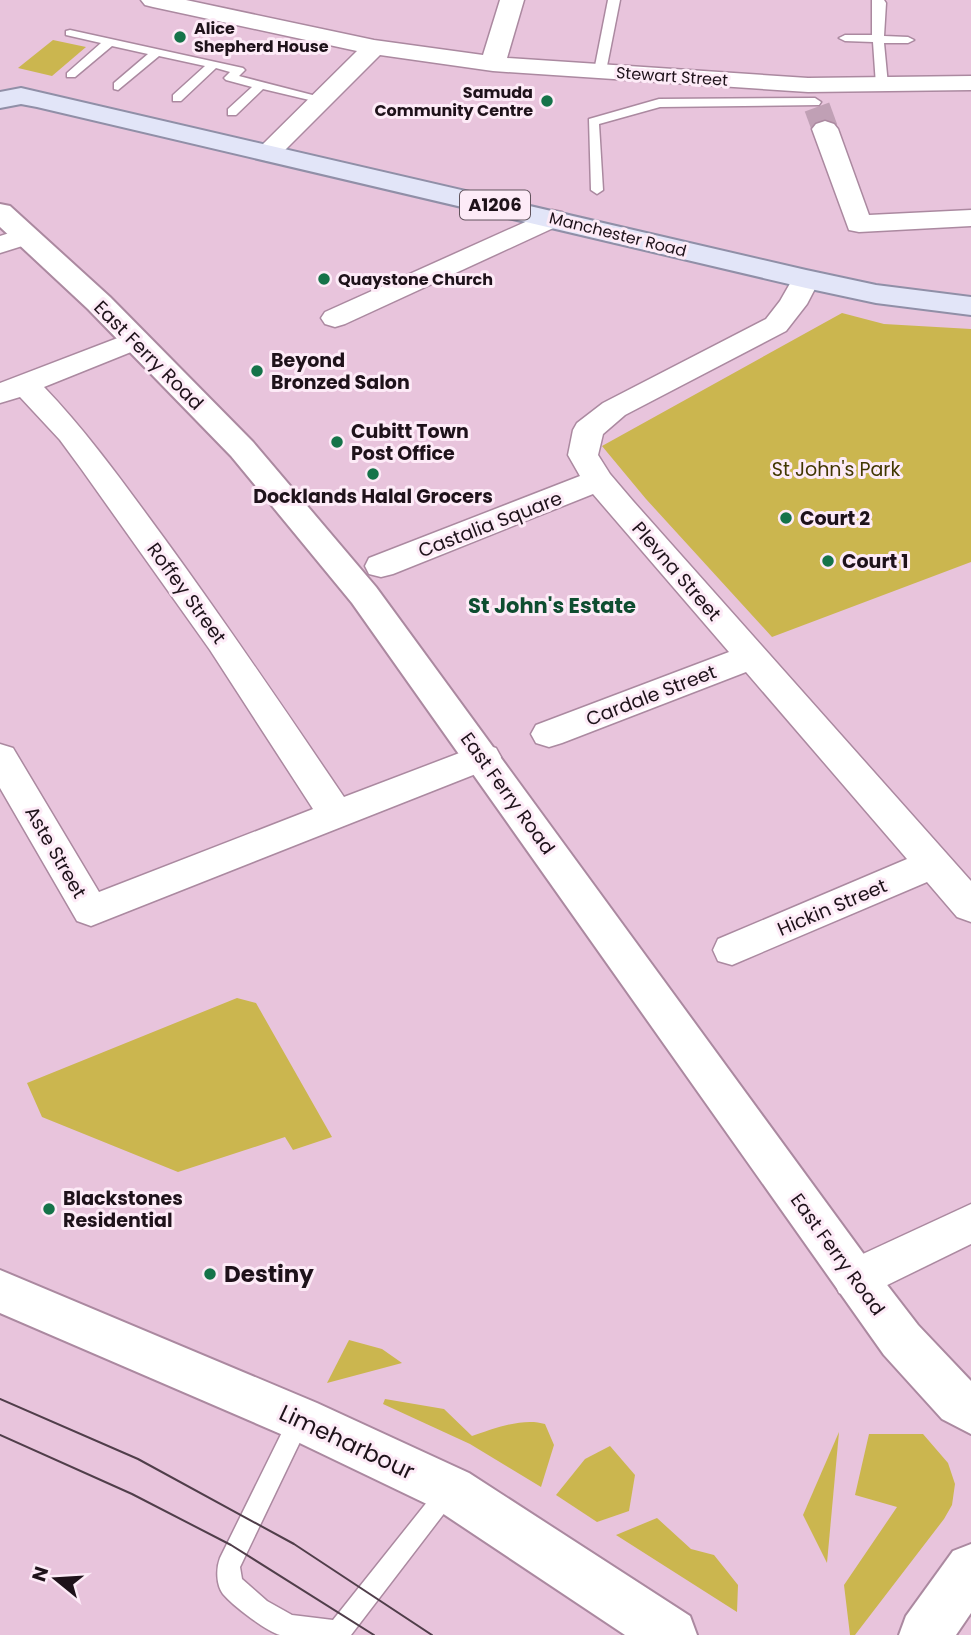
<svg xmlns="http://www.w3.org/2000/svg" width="971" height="1635" font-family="Poppins,sans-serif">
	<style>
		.green { fill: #cbb64f }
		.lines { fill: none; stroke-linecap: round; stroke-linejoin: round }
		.street-tunnel { stroke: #c0a0b5; stroke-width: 26; stroke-dasharray: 26 13; stroke-linecap: butt }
		.lane-casing { stroke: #ab89a0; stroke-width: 3 }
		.street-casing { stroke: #ab89a0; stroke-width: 3 }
		.secondary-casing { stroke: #ab89a0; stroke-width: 4 }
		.primary-casing { stroke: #908fa7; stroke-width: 4 }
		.lane { fill: #fff; fill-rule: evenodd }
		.street { fill: #fff; fill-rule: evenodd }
		.secondary { fill: #fff; fill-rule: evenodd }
		.primary { fill: #e2e5f8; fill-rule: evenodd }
		.tram { stroke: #503e4a; stroke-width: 2 }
		.poi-dot { fill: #157349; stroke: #fdebf7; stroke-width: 2.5 }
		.labels { text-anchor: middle; stroke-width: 6; stroke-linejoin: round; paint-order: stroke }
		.far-poi-label { font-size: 16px; font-weight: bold; fill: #1e121a; stroke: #fdebf7; text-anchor: start }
		.far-street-label { font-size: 16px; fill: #1e121a; stroke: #fdebf7 }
		.shield { fill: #fdebf7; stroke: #61535c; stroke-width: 2 }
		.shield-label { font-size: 18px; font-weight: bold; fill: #1e121a }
		.street-label { font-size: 19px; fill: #1e121a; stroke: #fdebf7 }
		.poi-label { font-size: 19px; font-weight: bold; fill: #1e121a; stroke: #fdebf7; text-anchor: start }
		.park-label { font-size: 19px; fill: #413700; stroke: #fdebf7 }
		.neighbourhood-label { font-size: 21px; font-weight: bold; fill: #0e4d30; stroke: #fdebf7 }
		.near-poi-label { font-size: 23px; font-weight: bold; fill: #1e121a; stroke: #fdebf7; text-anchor: start }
		.near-street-label { font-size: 23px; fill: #1e121a; stroke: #fdebf7 }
	</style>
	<rect width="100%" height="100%" fill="#e8c4dc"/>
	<g class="green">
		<path d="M53 40 86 47 52 76 18 68Z"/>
		<path d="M842 313 884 324 971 329V562L772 637 646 499 602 446Z"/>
		<path d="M237 998 256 1003 332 1137 293 1150 285 1137 178 1172 42 1117 27 1083Z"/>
		<path d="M349 1340 382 1349 402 1363 327 1383Z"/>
		<path d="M385 1399 444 1409 472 1436C493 1429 523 1417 545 1424L554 1445 541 1487 470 1444 383 1404Z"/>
		<path d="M839 1432 827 1563 803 1515Z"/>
		<path d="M869 1434H923L948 1463 955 1484 952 1505 944 1519 855 1635H850L844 1585 897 1507 855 1495Z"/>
		<path d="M610 1446 635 1475 629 1511 597 1522 556 1495 585 1459Z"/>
		<path d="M657 1518 691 1549 714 1555 738 1585 737 1612 616 1535Z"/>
	</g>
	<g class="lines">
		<path class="street-tunnel" d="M817 107 825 129"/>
		<defs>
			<g id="lane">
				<path d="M608 0H620L606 71 600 75 594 71Z"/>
				<path d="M872 0H884L886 3 884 36 908 37 914 40 908 43H884L888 85 882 89 876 85 873 42 845 41 839 38 845 35H872Z"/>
				<path d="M70 30 243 68 245 70 239 76 328 99 322 103 263 89 236 115H228V109L252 87 226 80 224 78 230 72 216 68 181 101H173V95L205 66 159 56 118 90 114 89V83L148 54 112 46 75 77H67V73L101 43 66 35V31Z"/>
				<path d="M815 98 821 102 819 105 660 107 599 124 603 190 597 194 591 190 589 119 659 99Z"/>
				<path d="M300 1409 308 1412 311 1419 240 1567 242 1579 267 1601 292 1615 333 1620 443 1482 451 1479 459 1482 462 1490 351 1635C333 1635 296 1635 280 1635 266 1631 233 1606 223 1594 216 1585 216 1568 220 1558L292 1412Z"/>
			</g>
			<g id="street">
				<path d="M141 0H186L374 40 483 55 500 0H524L507 58 808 78 971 76V90L808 92 493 71 380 55 277 158 268 161 259 158 255 153 259 148 357 51 153 7 145 5Z"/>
				<path d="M825 121 834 124 838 129 869 215 971 210V226L859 232 849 230 812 129 816 124Z"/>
				<path d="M552 210 562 212 565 218 562 224 345 324 335 327 325 324 321 318 325 312Z"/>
				<path d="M25 228 35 230 39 236 35 242 0 253V236Z"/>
				<path d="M806 271 816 273 820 279 807 304 786 331 625 415 603 434 598 455 610 474 633 501 971 881V922L957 917 927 882 732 965 718 961 713 950 718 939 907 859 746 672 562 743 549 747 536 743 531 734 536 725 729 652 593 494 393 574 381 577 369 574 365 566 369 558 580 476 568 455 573 430 577 423 603 403 766 319 780 301 796 273Z"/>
				<path d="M136 331 146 334 150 340 146 346 44 387C89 434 125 485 164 538 226 623 285 710 344 797L483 744 496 748 501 757 496 766 91 926 77 921 0 788V744L13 748 99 892 313 809 210 650 82 470 60 440 20 397 0 403V383Z"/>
				<path d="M971 1204V1244L871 1293 855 1299 839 1293 833 1279 839 1265Z"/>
			</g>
			<g id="secondary">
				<path d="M0 204 10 206 110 297 253 442 376 587 871 1264 918 1325 971 1381V1434L942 1419 884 1355 352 603 231 456 88 309 0 227Z"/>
				<path d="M0 1270 317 1403 469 1473 690 1616 697 1635H625L433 1507 283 1435 0 1313Z"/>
				<path d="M971 1544V1613L956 1635H899L906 1616 953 1551Z"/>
			</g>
			<path id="primary" d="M21 88 806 270 876 285 971 297V315L876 303 806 288 37 107 21 104 0 108V92Z"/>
		</defs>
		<use href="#lane" class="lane-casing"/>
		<use href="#street" class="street-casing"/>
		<use href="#secondary" class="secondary-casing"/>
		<use href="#primary" class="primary-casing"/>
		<use href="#lane" class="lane"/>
		<use href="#street" class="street"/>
		<use href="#secondary" class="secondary"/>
		<use href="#primary" class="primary"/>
		<g class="tram">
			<path d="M0 1399 138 1459 294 1544 432 1635"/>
			<path d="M0 1435 132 1494 231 1545 374 1635"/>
		</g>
	</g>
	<g class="poi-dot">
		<circle cx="180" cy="37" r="7"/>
		<circle cx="547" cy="101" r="7"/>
		<circle cx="324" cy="279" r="7"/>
		<circle cx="257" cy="371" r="7"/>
		<circle cx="337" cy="442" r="7"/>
		<circle cx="373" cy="474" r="7"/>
		<circle cx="786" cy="518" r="7"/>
		<circle cx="828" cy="561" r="7"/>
		<circle cx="49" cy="1209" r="7"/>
		<circle cx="210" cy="1274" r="7"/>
	</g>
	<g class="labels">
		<g class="far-poi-label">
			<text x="194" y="34">Alice<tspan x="194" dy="18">Shepherd House</tspan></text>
			<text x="533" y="98" text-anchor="end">Samuda<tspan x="533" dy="18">Community Centre</tspan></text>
			<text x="338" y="285">Quaystone Church</text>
		</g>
		<g class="far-street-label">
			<text transform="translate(672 76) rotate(4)" y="6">Stewart Street</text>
			<text transform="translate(618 234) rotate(14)" y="6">Manchester Road</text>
		</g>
		<rect class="shield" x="460" y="190.5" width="70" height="29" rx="5"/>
		<g class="shield-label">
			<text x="495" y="211">A1206</text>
		</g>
		<g class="street-label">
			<text transform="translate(149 355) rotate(45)" y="7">East Ferry Road</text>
			<text transform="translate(490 524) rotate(-21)" y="7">Castalia Square</text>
			<text transform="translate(677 571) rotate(49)" y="7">Plevna Street</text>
			<text transform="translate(187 593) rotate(54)" y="7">Roffey Street</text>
			<text transform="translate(651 695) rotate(-21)" y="7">Cardale Street</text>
			<text transform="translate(508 793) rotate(54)" y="7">East Ferry Road</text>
			<text transform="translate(56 852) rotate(60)" y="7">Aste Street</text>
			<text transform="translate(832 907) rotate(-23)" y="7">Hickin Street</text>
			<text transform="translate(838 1254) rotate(54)" y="7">East Ferry Road</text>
		</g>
		<g class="poi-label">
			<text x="271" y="367">Beyond<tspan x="271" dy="22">Bronzed Salon</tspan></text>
			<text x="351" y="438">Cubitt Town<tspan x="351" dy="22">Post Office</tspan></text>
			<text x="373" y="503" text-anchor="middle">Docklands Halal Grocers</text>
			<text x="800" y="525">Court 2</text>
			<text x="842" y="568">Court 1</text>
			<text x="63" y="1205">Blackstones<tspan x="63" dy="22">Residential</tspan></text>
		</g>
		<g class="park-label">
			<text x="836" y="476">St John's Park</text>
		</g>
		<g class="neighbourhood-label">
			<text x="552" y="613">St John's Estate</text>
		</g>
		<g class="near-poi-label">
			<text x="224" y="1282">Destiny</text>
		</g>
		<g class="near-street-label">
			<text transform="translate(347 1442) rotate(25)" y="8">Limeharbour</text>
		</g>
	</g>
	<g transform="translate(56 1579) rotate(288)" stroke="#fdebf7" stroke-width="5" paint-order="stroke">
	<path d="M0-5L12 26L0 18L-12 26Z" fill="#1e121a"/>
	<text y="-10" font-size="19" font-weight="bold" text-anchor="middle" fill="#1e121a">N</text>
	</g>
</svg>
